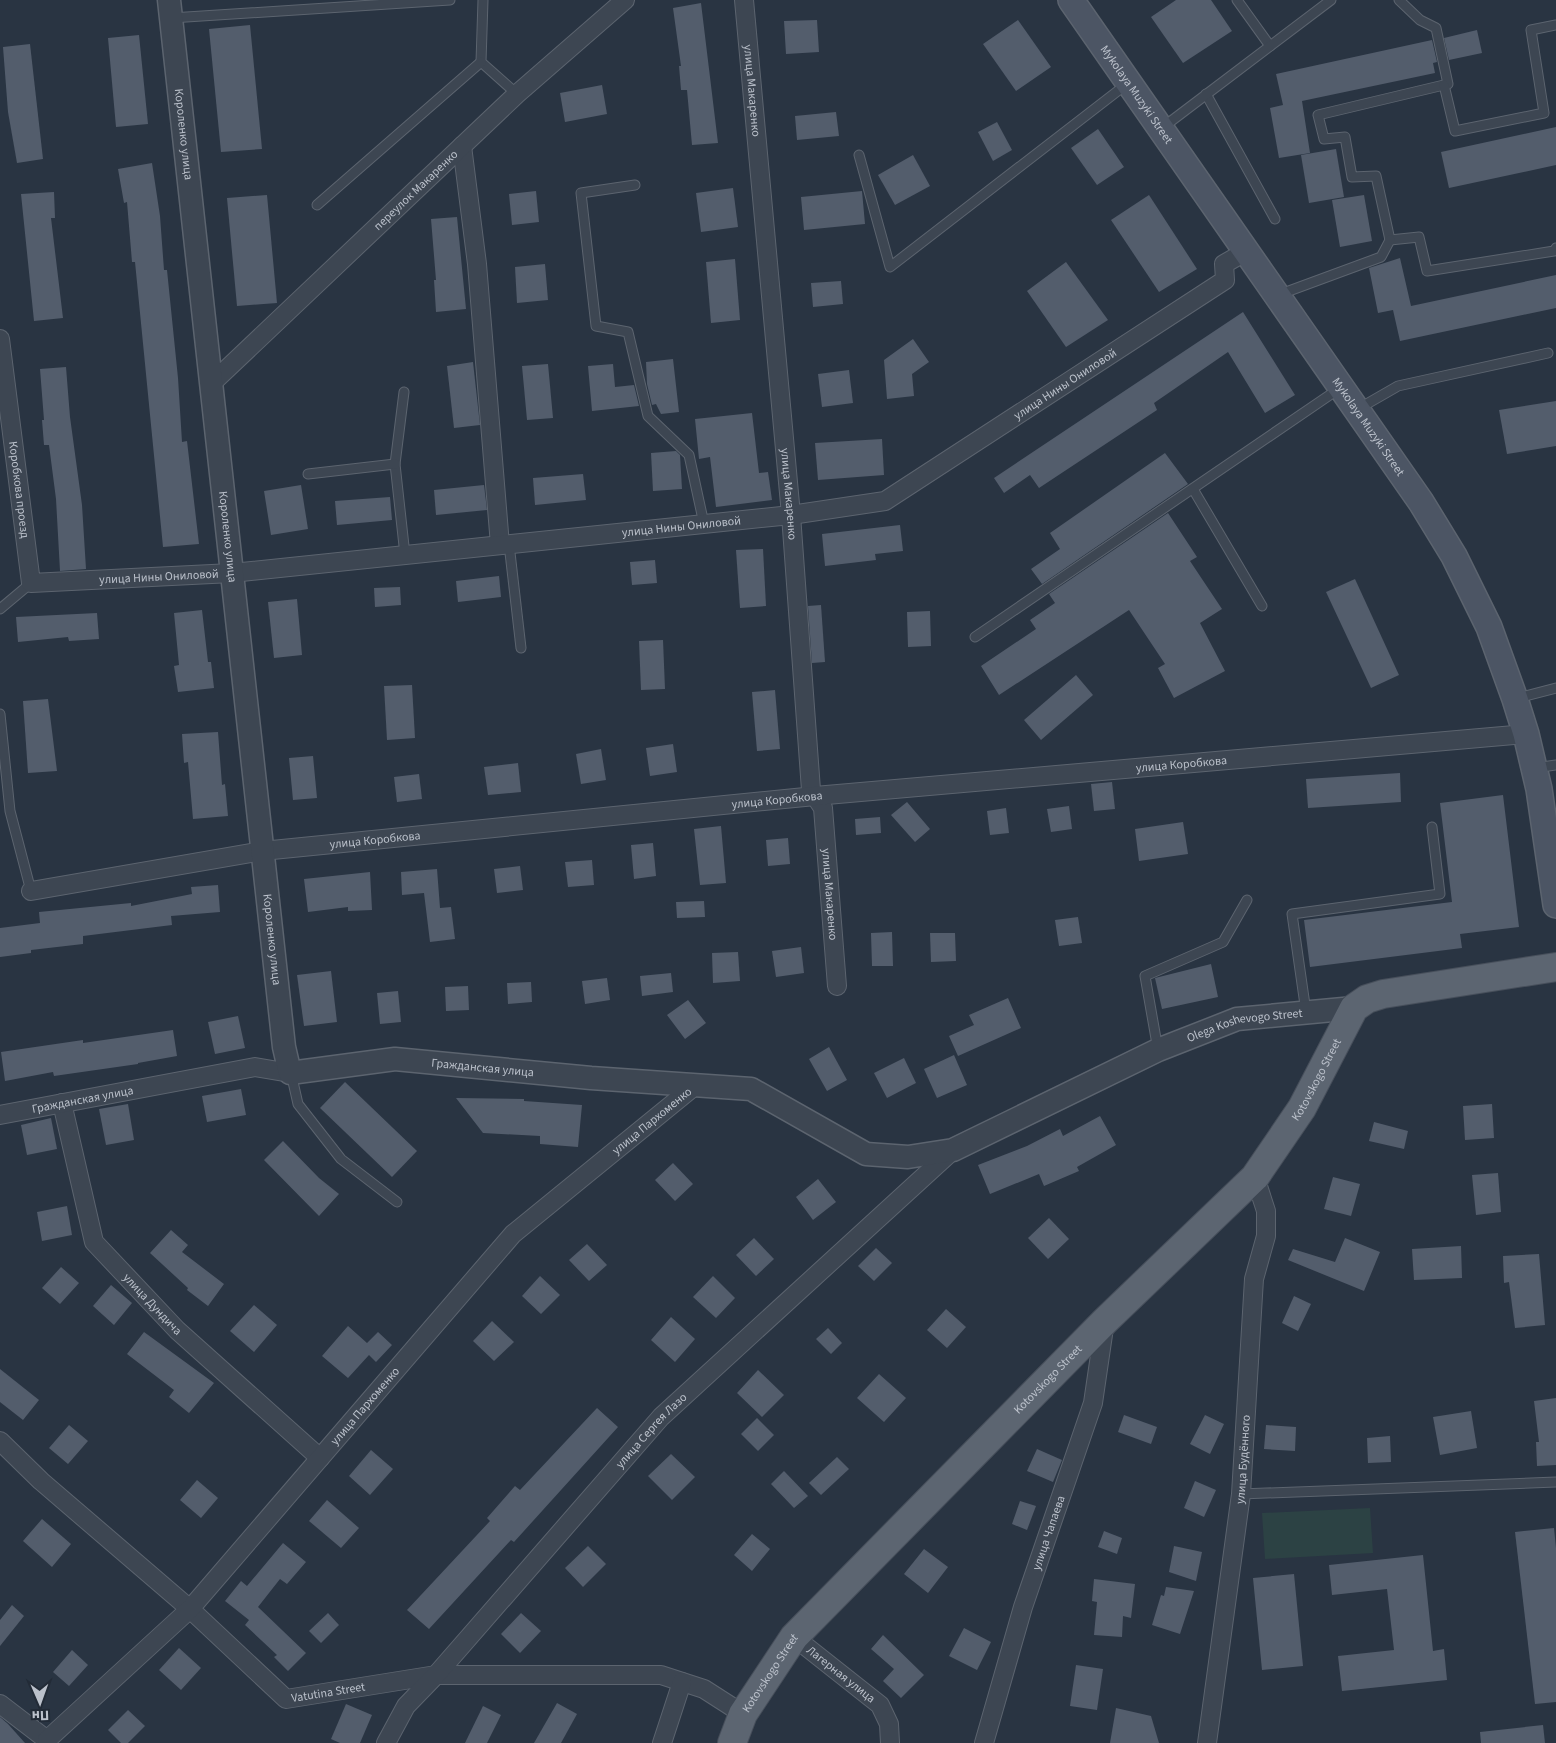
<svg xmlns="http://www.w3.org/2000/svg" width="1556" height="1743" font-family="'Source Sans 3',sans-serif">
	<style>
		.green { fill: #2c4244 }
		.building { fill: #535d6c }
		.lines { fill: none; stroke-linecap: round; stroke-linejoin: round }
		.service-casing { stroke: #5c646f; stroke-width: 11 }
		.minor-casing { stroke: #5c646f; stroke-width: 20 }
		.tertiary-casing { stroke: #5c646f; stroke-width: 25 }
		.secondary-casing { stroke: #5c646f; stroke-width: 28 }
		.primary-casing { stroke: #474f5b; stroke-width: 30 }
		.service { stroke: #3d4652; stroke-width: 9 }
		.minor { stroke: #3d4652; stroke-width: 18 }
		.tertiary { stroke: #3d4652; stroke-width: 22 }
		.secondary { stroke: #4c5564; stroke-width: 25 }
		.primary { stroke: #5c6571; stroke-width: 28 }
		.labels { text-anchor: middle; stroke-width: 4; stroke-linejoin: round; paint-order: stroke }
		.street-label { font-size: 12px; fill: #bbc1cb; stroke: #222b37 }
	</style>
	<rect width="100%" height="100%" fill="#293442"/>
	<path class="green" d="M1370 1508 1373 1553 1265 1559 1262 1513Z"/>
	<g class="building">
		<path d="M1176 0H1211L1232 31 1183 63 1151 17Z"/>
		<path d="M701 3 718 143 692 145 687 90H681L679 66H681L673 8Z"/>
		<path d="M817 20 819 52 786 54 784 21Z"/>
		<path d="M1018 20 1051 67 1016 91 983 44Z"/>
		<path d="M250 25 262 149 221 152 209 29Z"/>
		<path d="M1477 30 1482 53 1449 60 1444 38Z"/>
		<path d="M139 35 148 124 116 127 108 38Z"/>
		<path d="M1432 40 1437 62 1433 63 1435 73 1302 101 1310 153 1279 158 1270 108 1283 105 1276 74Z"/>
		<path d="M30 44 43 159 17 163 8 112 3 47Z"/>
		<path d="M602 85 607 114 565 122 560 93Z"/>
		<path d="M836 112 839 136 797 140 795 116Z"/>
		<path d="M997 122 1012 150 993 161 978 132Z"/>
		<path d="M1556 127V165L1449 188 1441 152Z"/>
		<path d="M1098 129 1124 167 1097 185 1071 148Z"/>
		<path d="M1336 149 1344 197 1309 203 1301 155Z"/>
		<path d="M913 155 930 186 895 205 878 175Z"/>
		<path d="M152 163 160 216 164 270H167L178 378 182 442 187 441 199 544 163 547 135 262H132L127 202 124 203 118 169Z"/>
		<path d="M733 188 738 227 701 232 696 193Z"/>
		<path d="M536 191 539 222 512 225 509 194Z"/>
		<path d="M862 191 865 224 804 230 801 197Z"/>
		<path d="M54 192 55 218H51L63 318 34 321 21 194Z"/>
		<path d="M267 195 277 303 237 306 227 198Z"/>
		<path d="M1149 195 1197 269 1159 292 1111 220Z"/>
		<path d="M1364 195 1372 241 1340 247 1332 200Z"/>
		<path d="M457 217 466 309 436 312 434 280H436L431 219Z"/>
		<path d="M1400 258 1411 306 1556 275V308L1400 341 1393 310 1378 313 1369 268Z"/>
		<path d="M735 259 740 320 711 323 706 262Z"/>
		<path d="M1066 262 1108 320 1066 347 1027 291Z"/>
		<path d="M545 264 548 300 517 303 515 267Z"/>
		<path d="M841 281 843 304 813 307 811 283Z"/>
		<path d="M1243 312 1295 395 1265 413 1228 352 1154 403 1157 410 1039 488 1030 475 1004 493 994 478Z"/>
		<path d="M913 339 929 362 912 374 914 396 887 399 884 360Z"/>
		<path d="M673 359 679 412 661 414 656 404 652 405 647 384 646 362Z"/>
		<path d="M473 362 480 425 454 428 447 366Z"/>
		<path d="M548 364 553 418 527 420 522 366Z"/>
		<path d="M613 364 615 387 634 385 639 406 592 411 588 366Z"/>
		<path d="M66 367 70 417 82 505 86 569 60 571 56 499 49 445H44L42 420H44L40 369Z"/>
		<path d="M849 370 853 403 822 407 818 374Z"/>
		<path d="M1556 401V446L1507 454 1499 410Z"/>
		<path d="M752 413 759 473 768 472 772 500 716 507 710 457 699 459 695 419Z"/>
		<path d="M882 439 884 475 818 480 815 443Z"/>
		<path d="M676 451 680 455 682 489 653 491 651 453Z"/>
		<path d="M1165 453 1188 484 1042 584 1031 569 1060 549 1050 533Z"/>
		<path d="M583 474 586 500 535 505 533 478Z"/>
		<path d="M301 485 308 529 271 535 264 491Z"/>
		<path d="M484 485 487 510 436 515 434 490Z"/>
		<path d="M390 497 392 520 337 525 335 501Z"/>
		<path d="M1168 513 1197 557 1190 561 1222 609 1200 623 1225 671 1174 698 1158 668 1165 664 1129 610 999 695 981 666 1036 629 1030 620 1055 603 1049 594Z"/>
		<path d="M900 525 903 551 875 554 876 560 825 566 822 534Z"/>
		<path d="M763 549 766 606 740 608 736 550Z"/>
		<path d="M655 560 657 583 632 585 630 562Z"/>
		<path d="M499 576 501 597 458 602 456 581Z"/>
		<path d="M1355 579 1399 675 1371 688 1326 592Z"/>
		<path d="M400 587 401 605 375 607 374 588Z"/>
		<path d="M297 599 302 655 274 658 268 602Z"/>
		<path d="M821 605 825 662 812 663 808 606Z"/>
		<path d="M202 610 208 662H211L214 688 178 692 174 666 179 665 174 613Z"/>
		<path d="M930 611 931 646 908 647 907 612Z"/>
		<path d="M97 613 99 639 69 641 68 637 18 642 16 617Z"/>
		<path d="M663 640 665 689 641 690 639 641Z"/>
		<path d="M1076 675 1093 695 1041 740 1024 720Z"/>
		<path d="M412 685 415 738 387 740 384 686Z"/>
		<path d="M775 690 780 749 757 751 752 692Z"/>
		<path d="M48 699 57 771 28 773 23 701Z"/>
		<path d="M218 732 222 785 225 784 228 816 193 819 188 762 184 763 182 734Z"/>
		<path d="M673 744 677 772 650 776 646 748Z"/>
		<path d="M601 749 606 780 581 784 576 754Z"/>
		<path d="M313 756 317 798 293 800 289 758Z"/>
		<path d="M518 763 521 792 488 795 484 767Z"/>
		<path d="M1400 773 1401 802 1308 808 1306 779Z"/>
		<path d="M419 774 422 799 397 802 394 777Z"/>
		<path d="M1112 782 1115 809 1094 811 1091 784Z"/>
		<path d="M1503 795 1519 927 1460 934 1462 948 1310 967 1304 920 1452 902 1440 803Z"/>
		<path d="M907 802 930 829 915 842 891 815Z"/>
		<path d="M1069 806 1072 829 1051 832 1047 809Z"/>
		<path d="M1006 808 1009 833 990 835 987 811Z"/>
		<path d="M880 817 881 833 856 835 855 819Z"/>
		<path d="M1183 822 1188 854 1139 861 1135 829Z"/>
		<path d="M721 826 726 883 700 885 694 829Z"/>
		<path d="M788 838 790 864 768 866 766 840Z"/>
		<path d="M653 843 656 876 634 879 631 845Z"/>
		<path d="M592 860 594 885 568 887 565 862Z"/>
		<path d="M520 866 523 890 497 893 494 869Z"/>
		<path d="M437 869 440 908 451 907 455 939 430 942 424 893 402 895 401 872Z"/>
		<path d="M370 872 372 910 348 911V907L308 912 304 879Z"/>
		<path d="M218 885 220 912 171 916 172 925 83 936V944L31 950V953L0 957V928L40 923 39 912 131 903V906L192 894 191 887Z"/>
		<path d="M704 901 705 917 677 918 676 902Z"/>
		<path d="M1078 917 1082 943 1059 946 1055 920Z"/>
		<path d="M892 932 893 966H872L871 933Z"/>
		<path d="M930 933H955L956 961 931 962Z"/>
		<path d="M801 947 804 973 776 977 772 951Z"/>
		<path d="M738 952 740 981 713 983 712 953Z"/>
		<path d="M1211 964 1218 997 1162 1009 1155 978Z"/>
		<path d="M331 971 337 1022 304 1026 297 975Z"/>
		<path d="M671 973 673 992 642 996 640 976Z"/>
		<path d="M607 978 610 1000 585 1004 582 981Z"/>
		<path d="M531 982 532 1002 508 1004 507 983Z"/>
		<path d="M468 986 469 1010 446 1011 445 987Z"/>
		<path d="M398 991 401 1022 380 1024 377 993Z"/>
		<path d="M1008 998 1021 1028 958 1056 949 1036 974 1025 969 1015Z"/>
		<path d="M688 1000 706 1023 685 1039 667 1015Z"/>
		<path d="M238 1016 245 1048 215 1054 208 1022Z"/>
		<path d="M173 1030 177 1056 138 1063V1064L54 1076 53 1072 5 1081 1 1052 83 1040V1043Z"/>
		<path d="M829 1047 847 1080 827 1091 809 1059Z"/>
		<path d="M954 1055 967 1085 937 1098 924 1069Z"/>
		<path d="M904 1058 916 1083 887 1098 874 1073Z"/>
		<path d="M345 1082 417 1151 392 1177 320 1108Z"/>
		<path d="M241 1089 246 1115 207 1122 202 1096Z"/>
		<path d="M456 1098 524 1099V1101L582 1105 578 1147 540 1144V1136L483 1133Z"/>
		<path d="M128 1104 134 1140 106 1145 99 1109Z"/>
		<path d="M1492 1104 1494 1138 1465 1140 1463 1106Z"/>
		<path d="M1100 1116 1116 1145 1077 1167 1079 1171 1044 1186 1039 1174 990 1194 978 1165 1027 1146 1060 1129 1063 1136Z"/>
		<path d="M51 1118 57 1149 27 1155 21 1125Z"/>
		<path d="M1374 1122 1408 1131 1404 1149 1369 1141Z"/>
		<path d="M283 1141 319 1178 339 1194 319 1216 264 1160Z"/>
		<path d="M673 1163 693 1184 675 1201 655 1180Z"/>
		<path d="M1498 1173 1501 1212 1476 1215 1472 1175Z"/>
		<path d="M1333 1177 1360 1184 1351 1216 1324 1209Z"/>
		<path d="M818 1179 836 1202 813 1220 796 1197Z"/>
		<path d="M67 1206 72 1235 42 1241 37 1212Z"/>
		<path d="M1049 1218 1069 1239 1048 1259 1028 1238Z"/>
		<path d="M171 1230 188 1245 182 1252 224 1284 208 1306 187 1290 188 1288 150 1253Z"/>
		<path d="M754 1238 774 1259 756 1276 736 1255Z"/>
		<path d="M1345 1238 1380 1252 1364 1291 1288 1260 1293 1249 1335 1262Z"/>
		<path d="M587 1244 607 1265 589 1281 569 1260Z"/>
		<path d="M1461 1246 1462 1278 1414 1280 1412 1249Z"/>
		<path d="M876 1248 892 1263 874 1281 858 1266Z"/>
		<path d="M1539 1254 1545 1325 1515 1328 1509 1282 1504 1283 1503 1256Z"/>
		<path d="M61 1267 79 1283 60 1304 42 1288Z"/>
		<path d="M540 1276 560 1295 541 1314 522 1296Z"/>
		<path d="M713 1276 735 1298 716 1318 693 1297Z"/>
		<path d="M111 1285 132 1303 114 1325 93 1306Z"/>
		<path d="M1294 1296 1311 1304 1298 1331 1282 1323Z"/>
		<path d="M254 1305 277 1325 254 1352 230 1331Z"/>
		<path d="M946 1309 966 1327 947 1348 927 1330Z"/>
		<path d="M671 1317 695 1339 675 1362 651 1340Z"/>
		<path d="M492 1321 514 1342 494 1361 473 1341Z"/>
		<path d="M348 1326 367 1343 378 1332 392 1345 376 1362 369 1355 348 1378 322 1356Z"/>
		<path d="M828 1328 842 1343 831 1354 816 1339Z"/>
		<path d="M144 1332 214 1383 189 1413 169 1397 174 1390 127 1354Z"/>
		<path d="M0 1369 39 1400 23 1420 0 1402Z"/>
		<path d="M758 1370 784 1395 762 1417 737 1393Z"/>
		<path d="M879 1374 906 1398 884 1422 857 1398Z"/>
		<path d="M1556 1398V1465L1537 1466 1536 1442H1539L1534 1401Z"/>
		<path d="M597 1408 618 1427 514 1542 511 1540 429 1629 407 1610 490 1521 487 1518 515 1486 520 1490Z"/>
		<path d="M1471 1411 1477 1448 1440 1455 1433 1417Z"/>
		<path d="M1124 1415 1157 1427 1151 1444 1118 1432Z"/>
		<path d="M1205 1415 1224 1424 1210 1454 1190 1444Z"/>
		<path d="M757 1418 774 1435 758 1451 741 1434Z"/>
		<path d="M69 1425 88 1441 68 1464 49 1448Z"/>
		<path d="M1266 1425 1296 1427 1295 1451 1264 1449Z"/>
		<path d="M1390 1436 1391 1462 1368 1463 1367 1438Z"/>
		<path d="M1037 1449 1062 1460 1053 1482 1027 1471Z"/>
		<path d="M371 1450 393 1469 370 1495 349 1476Z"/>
		<path d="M671 1454 695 1477 672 1500 648 1476Z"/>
		<path d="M837 1457 849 1469 821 1495 809 1483Z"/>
		<path d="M784 1471 808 1496 794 1508 771 1484Z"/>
		<path d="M197 1480 218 1498 201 1518 180 1500Z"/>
		<path d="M1195 1481 1216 1490 1204 1517 1184 1508Z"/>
		<path d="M327 1500 359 1528 341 1548 309 1521Z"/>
		<path d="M1020 1501 1036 1506 1027 1530 1012 1524Z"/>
		<path d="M42 1519 71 1544 52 1567 23 1541Z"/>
		<path d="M1554 1528 1556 1548V1702L1535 1704 1515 1532Z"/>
		<path d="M1104 1531 1122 1538 1117 1554 1098 1547Z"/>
		<path d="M752 1534 770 1549 752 1571 734 1555Z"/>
		<path d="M283 1543 306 1562 287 1584 280 1579 258 1607 306 1653 288 1671 274 1657 277 1655 245 1625 249 1620 225 1601 241 1581 247 1586Z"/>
		<path d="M588 1546 606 1564 583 1587 565 1568Z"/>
		<path d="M1174 1546 1202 1552 1196 1581 1169 1572Z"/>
		<path d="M924 1549 948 1567 928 1593 904 1574Z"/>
		<path d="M1423 1555 1433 1651 1444 1649 1447 1680 1342 1691 1338 1656 1394 1650 1387 1589 1332 1595 1329 1565Z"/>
		<path d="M1294 1574 1303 1666 1262 1670 1253 1578Z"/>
		<path d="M1094 1579 1135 1584 1131 1618 1123 1616 1122 1637 1094 1635 1097 1602 1092 1601Z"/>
		<path d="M1166 1587 1194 1591 1180 1634 1152 1625 1161 1595 1164 1596Z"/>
		<path d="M12 1605 24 1616 0 1646V1620Z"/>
		<path d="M328 1613 339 1625 321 1643 309 1631Z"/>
		<path d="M521 1613 541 1631 520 1653 501 1634Z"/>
		<path d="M964 1628 991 1642 977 1670 949 1656Z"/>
		<path d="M883 1635 924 1675 901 1698 883 1681 894 1669 871 1649Z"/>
		<path d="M179 1648 201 1668 181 1690 159 1670Z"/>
		<path d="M72 1650 88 1665 69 1686 53 1672Z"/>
		<path d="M1076 1665 1103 1669 1097 1710 1070 1706Z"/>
		<path d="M557 1703 577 1714 561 1743H534Z"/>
		<path d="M346 1704 372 1715 360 1743H340L331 1739Z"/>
		<path d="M483 1706 501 1715 487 1743H465Z"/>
		<path d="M1116 1708 1151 1716 1159 1743H1110Z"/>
		<path d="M128 1710 145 1726 128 1743H121L108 1730Z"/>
		<path d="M0 1717 8 1724 25 1743H0Z"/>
		<path d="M1543 1725 1545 1743H1481L1480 1732Z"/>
	</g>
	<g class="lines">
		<defs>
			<g id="service">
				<path d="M483 0 481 62 517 94"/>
				<path d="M1237 0 1270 46"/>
				<path d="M1399 0 1420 20 1436 28 1448 84 1318 115 1324 139 1345 137 1352 177 1376 176 1390 240 1419 237 1427 271 1554 251 1556 248"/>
				<path d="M171 18 450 0"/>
				<path d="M1444 85 1455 131 1544 113 1531 30 1556 25"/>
				<path d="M1206 94 1275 219"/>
				<path d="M1162 128 1331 0"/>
				<path d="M859 155 890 267 1128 83"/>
				<path d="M635 185 581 193 596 326 628 332 648 416 689 455 704 524"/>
				<path d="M317 205 481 62"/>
				<path d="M1278 295 1381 257 1390 240"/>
				<path d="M404 392 395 464 405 555"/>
				<path d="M1358 409 1398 386 1548 353"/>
				<path d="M308 474 395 464"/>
				<path d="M1193 489 1262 606"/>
				<path d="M509 544 521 648"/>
				<path d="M0 609 31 583"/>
				<path d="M975 637 1340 388"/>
				<path d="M1518 698 1556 688"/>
				<path d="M0 714 10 811 31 891"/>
				<path d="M1535 768 1556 765"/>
				<path d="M1306 1012 1292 914 1440 894 1432 827"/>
				<path d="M1158 1050 1145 976 1223 942 1247 900"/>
				<path d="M291 1073 298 1104 341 1159 397 1202"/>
				<path d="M1241 1494 1556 1482"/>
			</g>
			<g id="minor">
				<path id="s1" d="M744 0 791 515 811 790 823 808 837 986"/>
				<path d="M462 146 477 264 500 545"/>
				<path id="s2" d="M0 339 31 583 232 573 791 515 885 501 1225 280 1224 264 1245 252"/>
				<path id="s3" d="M211 384 517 94 625 0"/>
				<path id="s4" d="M31 891 262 851 815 796 1526 734"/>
				<path id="s5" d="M62 1103 94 1242 177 1330 320 1458"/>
				<path id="s6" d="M0 1115 255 1067 290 1073"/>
				<path id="s7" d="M0 1441 41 1481 190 1609 286 1699 436 1675H661L704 1689 743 1714"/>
				<path id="s8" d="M794 1637 880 1705 889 1724 890 1743"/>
				<path d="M0 1704 47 1740V1743"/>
				<path id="s9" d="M47 1740 190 1609 513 1234 697 1084"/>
				<path id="s10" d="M386 1743 406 1706 436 1675 661 1417 953 1150"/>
				<path d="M662 1743 682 1682"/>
				<path id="s11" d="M984 1743 1023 1607 1093 1403 1105 1321"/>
				<path id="s12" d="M1207 1743 1241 1494 1254 1279 1266 1236V1211L1255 1177"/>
			</g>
			<g id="tertiary">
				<path id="s13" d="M169 0 284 1047 290 1073 395 1059 591 1078 751 1089 866 1154 908 1157 953 1150 1158 1050 1237 1019 1354 1008"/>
			</g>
			<g id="secondary">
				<path id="s14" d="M1071 0 1421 502 1454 556 1489 627 1515 699 1526 734 1539 789 1556 905"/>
			</g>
			<g id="primary">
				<path id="s15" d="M732 1743 743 1714 794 1637 1105 1321 1255 1177 1302 1108 1354 1008 1367 999 1383 994 1556 967"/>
			</g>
		</defs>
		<use href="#service" class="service-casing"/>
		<use href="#minor" class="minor-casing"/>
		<use href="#tertiary" class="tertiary-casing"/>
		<use href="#secondary" class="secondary-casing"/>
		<use href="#primary" class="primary-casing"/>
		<use href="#service" class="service"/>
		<use href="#minor" class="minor"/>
		<use href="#tertiary" class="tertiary"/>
		<use href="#secondary" class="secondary"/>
		<use href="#primary" class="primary"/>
	</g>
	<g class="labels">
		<g class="street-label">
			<text dy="4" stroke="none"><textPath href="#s1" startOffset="91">улица Макаренко</textPath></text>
			<text dy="4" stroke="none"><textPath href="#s14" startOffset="115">Mykolaya Muzyki Street</textPath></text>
			<text dy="4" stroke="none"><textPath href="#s13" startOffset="135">Короленко улица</textPath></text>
			<text dy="4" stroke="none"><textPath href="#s3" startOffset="282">переулок Макаренко</textPath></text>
			<text dy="4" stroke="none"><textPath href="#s2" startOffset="1319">улица Нины Ониловой</textPath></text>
			<text dy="4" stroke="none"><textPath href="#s14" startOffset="520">Mykolaya Muzyki Street</textPath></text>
			<text dy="4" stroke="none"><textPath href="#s2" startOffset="152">Коробкова проезд</textPath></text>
			<text dy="4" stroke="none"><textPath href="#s1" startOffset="496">улица Макаренко</textPath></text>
			<text dy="4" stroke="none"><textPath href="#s2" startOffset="899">улица Нины Ониловой</textPath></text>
			<text dy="4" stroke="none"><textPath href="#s13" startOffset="540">Короленко улица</textPath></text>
			<text dy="4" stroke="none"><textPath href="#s2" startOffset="374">улица Нины Ониловой</textPath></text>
			<text dy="4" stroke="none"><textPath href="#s4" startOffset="1158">улица Коробкова</textPath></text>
			<text dy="4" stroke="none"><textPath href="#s4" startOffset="752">улица Коробкова</textPath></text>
			<text dy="4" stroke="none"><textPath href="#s4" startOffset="348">улица Коробкова</textPath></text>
			<text dy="4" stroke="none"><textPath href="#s1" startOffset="901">улица Макаренко</textPath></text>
			<text dy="4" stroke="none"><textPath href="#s13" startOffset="945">Короленко улица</textPath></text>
			<text dy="4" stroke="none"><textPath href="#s13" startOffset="2082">Olega Koshevogo Street</textPath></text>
			<text dy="4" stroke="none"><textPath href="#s13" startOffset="1274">Гражданская улица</textPath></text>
			<text dy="4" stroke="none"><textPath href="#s15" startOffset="890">Kotovskogo Street</textPath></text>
			<text dy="4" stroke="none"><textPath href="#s6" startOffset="84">Гражданская улица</textPath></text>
			<text dy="4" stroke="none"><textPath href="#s9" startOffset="868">улица Пархоменко</textPath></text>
			<text dy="4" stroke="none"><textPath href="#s5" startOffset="228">улица Дундича</textPath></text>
			<text dy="4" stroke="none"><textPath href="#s15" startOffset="485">Kotovskogo Street</textPath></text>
			<text dy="4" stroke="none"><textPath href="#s9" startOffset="462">улица Пархоменко</textPath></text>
			<text dy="4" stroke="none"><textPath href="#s10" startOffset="411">улица Сергея Лазо</textPath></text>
			<text dy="4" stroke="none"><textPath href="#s12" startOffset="286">улица Будённого</textPath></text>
			<text dy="4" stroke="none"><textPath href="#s11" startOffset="220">улица Чапаева</textPath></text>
			<text dy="4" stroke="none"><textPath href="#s15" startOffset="80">Kotovskogo Street</textPath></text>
			<text dy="4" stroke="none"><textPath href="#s8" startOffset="60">Лагерная улица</textPath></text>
			<text dy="4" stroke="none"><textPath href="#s7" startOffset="428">Vatutina Street</textPath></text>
		</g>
	</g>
	<g transform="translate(40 1703) rotate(178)" stroke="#222b37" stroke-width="4" paint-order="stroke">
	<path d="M0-4L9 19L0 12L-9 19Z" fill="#bbc1cb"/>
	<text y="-8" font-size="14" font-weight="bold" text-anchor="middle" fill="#bbc1cb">Пн</text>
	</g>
</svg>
